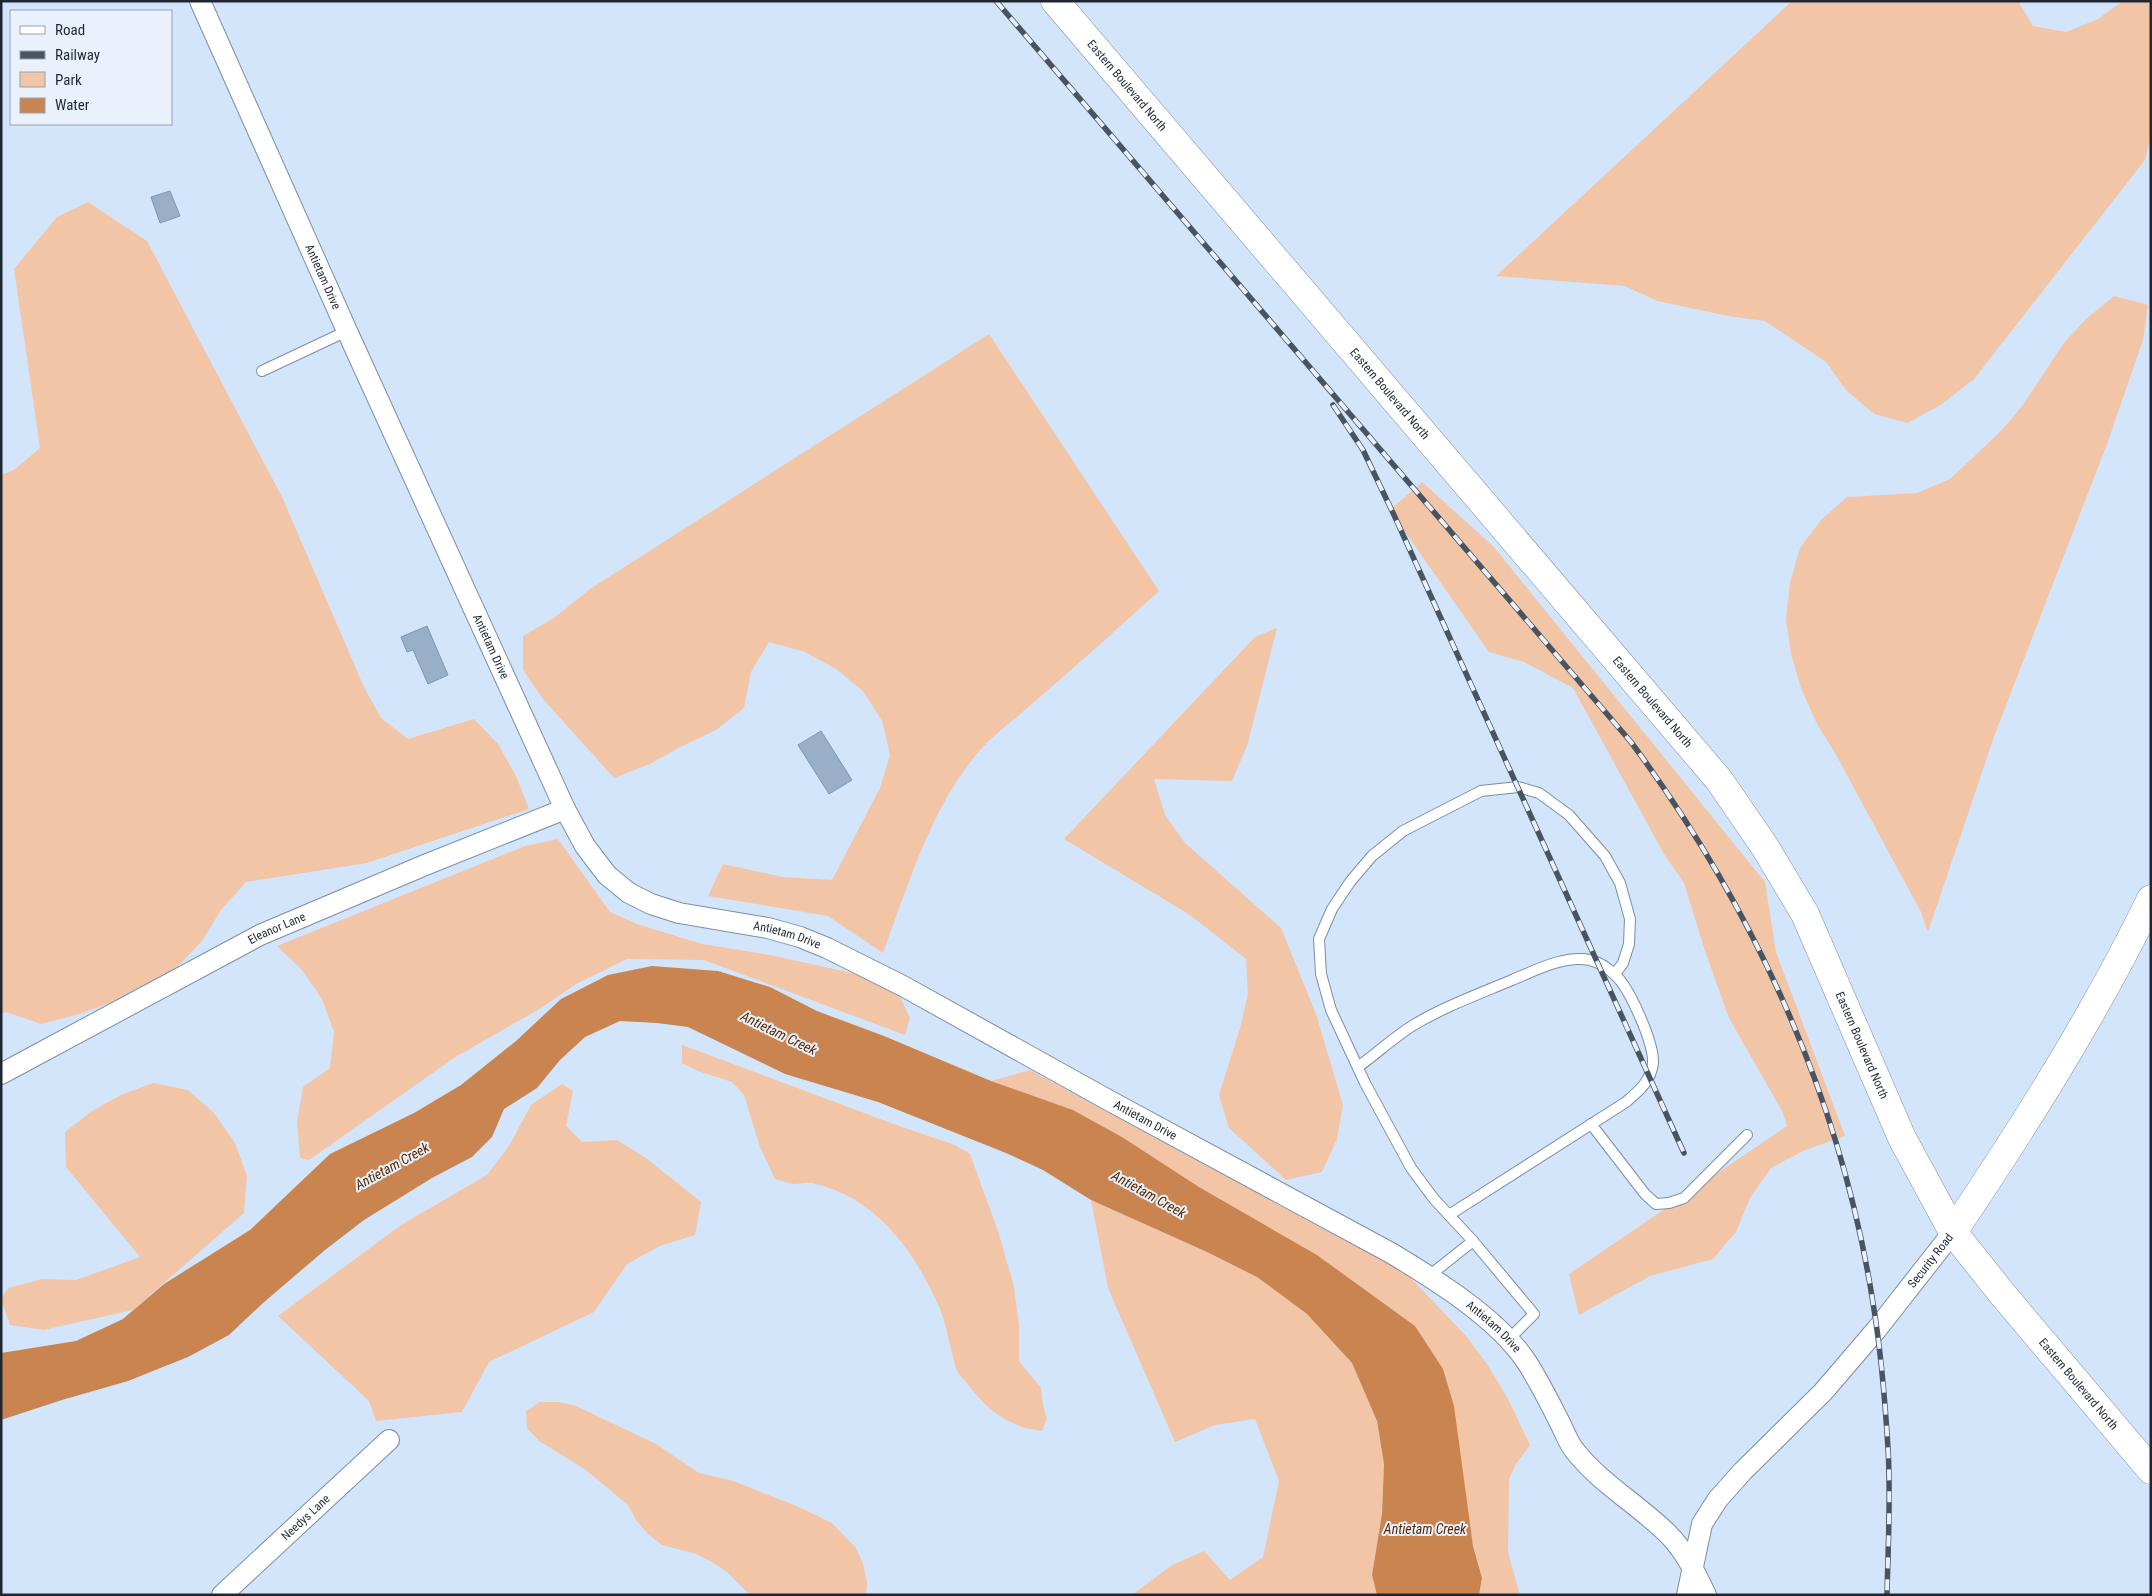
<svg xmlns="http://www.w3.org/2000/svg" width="2152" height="1596" font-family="'Roboto Condensed',sans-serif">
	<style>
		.green { fill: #f2c5a6 }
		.water { fill: #ca8450 }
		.building { fill: #99afc8; stroke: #8196ae }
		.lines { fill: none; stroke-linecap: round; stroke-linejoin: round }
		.lane-casing { stroke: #798ea6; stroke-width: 12 }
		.street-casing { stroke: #798ea6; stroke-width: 22 }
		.secondary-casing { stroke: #798ea6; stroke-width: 29 }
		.primary-casing { stroke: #798ea6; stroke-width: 29 }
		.lane { stroke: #fff; stroke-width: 10 }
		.street { stroke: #fff; stroke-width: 20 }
		.secondary { stroke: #fff; stroke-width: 28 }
		.primary { stroke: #fff; stroke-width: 28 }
		.rail-casing { stroke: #495461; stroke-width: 5.5 }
		.rail { stroke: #e8f1fc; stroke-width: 4; stroke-dasharray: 11; stroke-linecap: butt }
		.labels { text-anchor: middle; stroke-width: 4; stroke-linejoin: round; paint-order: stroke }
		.street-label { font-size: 12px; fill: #1f2832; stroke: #e8f1fc }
		.water-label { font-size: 14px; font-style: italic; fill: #572900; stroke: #e8f1fc }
	</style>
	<rect width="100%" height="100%" fill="#d3e5fb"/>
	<g class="green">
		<path d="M1792 1H2018L2033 26 2066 32 2098 19 2123 1H2151V136L2145 160 1974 379 1942 404 1908 423 1874 414 1846 390 1826 362 1765 321 1728 316 1657 301 1625 286 1496 276Z"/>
		<path d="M88 202 147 241 282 497 364 687 381 718 408 739 474 719 498 744 516 776 529 809 367 863 246 882 221 910 202 941 177 967 146 990 76 1015 41 1024 6 1012 1 1013V475L14 470 40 448 14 269 57 217Z"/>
		<path d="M2114 296 2148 305 2143 340 2107 444 1995 734 1928 932 1921 912 1835 753 1816 722 1801 688 1791 654 1786 619 1790 583 1800 548 1821 520 1847 497 1917 493 1950 479 2000 432 2023 405 2063 344 2086 319Z"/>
		<path d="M989 334 1159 591C1117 629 1075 667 1032 704 1013 721 992 735 976 755 930 810 908 886 883 953L828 916 708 896 723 864 783 877 832 880 880 788 890 755 882 721 863 691 836 669 805 652 769 642 751 672 744 708 716 730 682 746 650 764 614 778 543 699 523 670V636L554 618 590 589Z"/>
		<path d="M1422 482 1493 546 1765 882 1776 952 1845 1136 1803 1151 1771 1168 1750 1198 1736 1232 1713 1259 1650 1276 1579 1315 1569 1274 1787 1126 1782 1111 1729 1018 1705 951 1684 883 1664 854 1573 688 1524 662 1489 652 1390 510Z"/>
		<path d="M1277 628 1247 746 1232 781 1154 779 1165 815 1185 843 1281 928 1316 1014 1343 1105 1337 1139 1322 1172 1286 1180 1229 1128 1219 1095 1240 1028 1248 994 1246 959 1190 915 1064 839 1255 637Z"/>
		<path d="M558 839 610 912 637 924 702 944 770 955 893 982 910 1018 905 1035 704 960 627 959 576 984 541 1008 454 1058 309 1160 300 1158 297 1123 303 1087 330 1068 334 1032 322 999 302 970 277 946 525 846Z"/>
		<path d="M682 1045 899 1126 955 1145 970 1154 999 1234 1014 1287 1019 1325V1361L1041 1388 1043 1406 1047 1418 1042 1431C1008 1427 987 1410 967 1383 964 1379 958 1374 956 1368 949 1346 947 1323 937 1302 919 1264 897 1228 861 1204 847 1194 829 1187 812 1183 806 1182 799 1184 793 1184 787 1183 781 1180 775 1179L760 1147 744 1095 732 1082 698 1071 682 1063Z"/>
		<path d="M1030 1070 1407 1274 1466 1336 1487 1364 1508 1399 1530 1445 1516 1464 1509 1479 1508 1552 1520 1595H1479L1482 1578 1415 1326 1317 1255 1199 1187 1122 1137 1073 1110 991 1081Z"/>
		<path d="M153 1083 188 1090 214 1113 235 1143 247 1176 244 1213 133 1310 43 1330 10 1325 1 1299 8 1288 42 1279 76 1280 140 1257 66 1167 65 1132 92 1111 121 1095Z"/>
		<path d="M562 1084 573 1091 566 1126 582 1142 617 1140 646 1158 701 1202 695 1235 660 1246 627 1264 594 1312 489 1362 462 1412 376 1421 369 1401 278 1316 401 1225 487 1175 509 1146 531 1105Z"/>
		<path d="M1091 1200 1207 1252 1258 1277 1307 1314 1352 1363 1377 1421 1384 1464 1382 1514 1372 1575 1377 1595H1132L1172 1565 1204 1551 1230 1580 1263 1557 1279 1481 1255 1419 1215 1425 1175 1442 1108 1288Z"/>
		<path d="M540 1402H559L576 1406 656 1444 699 1473 733 1481 799 1507 832 1523 856 1548 863 1564 867 1582 866 1595H750L727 1572 712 1562 696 1554 662 1545 648 1534 636 1520 628 1505 586 1470 539 1441 527 1428 526 1411Z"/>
	</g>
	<path class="water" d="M652 966 718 971 770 987 817 1011 884 1036 991 1081 1073 1110 1122 1137 1199 1187 1317 1255 1415 1326 1443 1369 1454 1406 1473 1546 1482 1578 1479 1595H1377L1372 1575 1382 1514 1384 1464 1377 1421 1352 1363 1307 1314 1257 1277 1207 1252 1091 1200 1043 1170 1006 1153 878 1102 785 1074 688 1027 657 1023 620 1021 585 1037 560 1060 537 1088 504 1109 492 1137 472 1157 432 1178 364 1220 325 1250 263 1303 229 1335 188 1357 128 1381 62 1400 1 1420V1353L76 1341 123 1319 164 1284 250 1230 330 1154 414 1113 461 1085 516 1041 561 999 608 975Z"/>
	<g class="building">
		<path d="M170 191 180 216 160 223 151 197Z"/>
		<path d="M427 626 448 675 428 684 413 650 407 652 401 637Z"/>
		<path d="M821 731 852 780 829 794 798 745Z"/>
	</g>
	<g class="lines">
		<defs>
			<g id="lane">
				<path d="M262 371 347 331"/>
				<path d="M1358 1067C1376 1054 1393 1038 1412 1026 1443 1007 1479 994 1512 980 1532 972 1554 960 1577 959 1591 958 1604 964 1614 974 1629 986 1654 1043 1653 1063 1651 1081 1639 1091 1626 1102L1449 1215"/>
				<path d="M1591 1124 1645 1194 1656 1204 1669 1203 1684 1198 1747 1135"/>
				<path d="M1429 1276 1473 1241"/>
				<path d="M1509 1339 1534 1314 1473 1241 1434 1199 1411 1168 1365 1083 1331 1010 1321 974 1319 939 1332 909 1350 882 1372 856 1403 831 1481 791 1518 787 1539 793 1569 815 1605 856 1620 883 1630 919 1629 944 1623 963 1615 974"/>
			</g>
			<g id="street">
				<path id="s1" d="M200 1 347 331 565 809 585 846 607 875 629 893 651 904 679 913 768 928 800 937 827 948 903 986 1110 1101 1391 1253C1436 1280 1497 1318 1526 1361 1539 1381 1550 1403 1561 1425 1565 1433 1569 1444 1575 1451 1601 1484 1639 1505 1668 1534 1685 1551 1696 1574 1706 1595"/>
				<path id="s2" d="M1 1074 260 935 425 865 565 809"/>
				<path id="s3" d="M222 1595 389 1440"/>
				<path id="s4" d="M1687 1595 1702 1524 1718 1499 1743 1471 1823 1392 1877 1329 1953 1232"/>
			</g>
			<path id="secondary" d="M1953 1232C2025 1125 2094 1016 2151 899"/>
			<g id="primary">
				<path id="s5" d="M1055 1 1719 780 1765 847 1805 914 1902 1138 1953 1232 2004 1296 2151 1470"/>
			</g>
		</defs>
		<use href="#lane" class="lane-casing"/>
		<use href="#street" class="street-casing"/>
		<use href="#secondary" class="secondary-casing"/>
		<use href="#primary" class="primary-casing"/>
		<use href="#lane" class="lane"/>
		<use href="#street" class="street"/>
		<use href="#secondary" class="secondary"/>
		<use href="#primary" class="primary"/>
		<defs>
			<g id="rail">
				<path d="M996 1 1631 742C1754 908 1841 1098 1873 1303 1881 1351 1885 1400 1888 1448 1891 1497 1888 1546 1887 1595"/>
				<path d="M1333 405 1363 450 1394 515 1684 1153"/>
			</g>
		</defs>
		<use href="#rail" class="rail-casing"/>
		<use href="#rail" class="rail"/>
	</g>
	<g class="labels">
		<g class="street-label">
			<text dy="4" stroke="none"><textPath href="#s5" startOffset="111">Eastern Boulevard North</textPath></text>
			<text dy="4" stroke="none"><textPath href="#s1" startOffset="302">Antietam Drive</textPath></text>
			<text dy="4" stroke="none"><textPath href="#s5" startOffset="516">Eastern Boulevard North</textPath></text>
			<text dy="4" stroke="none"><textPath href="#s1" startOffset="708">Antietam Drive</textPath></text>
			<text dy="4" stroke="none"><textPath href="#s5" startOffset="921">Eastern Boulevard North</textPath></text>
			<text dy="4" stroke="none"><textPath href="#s2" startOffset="312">Eleanor Lane</textPath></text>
			<text dy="4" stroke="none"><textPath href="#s1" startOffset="1158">Antietam Drive</textPath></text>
			<text dy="4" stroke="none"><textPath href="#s5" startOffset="1326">Eastern Boulevard North</textPath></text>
			<text dy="4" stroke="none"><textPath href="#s1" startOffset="1562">Antietam Drive</textPath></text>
			<text dy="4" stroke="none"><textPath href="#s4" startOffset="422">Security Road</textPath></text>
			<text dy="4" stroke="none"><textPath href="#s1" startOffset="1968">Antietam Drive</textPath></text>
			<text dy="4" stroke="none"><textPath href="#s5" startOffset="1731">Eastern Boulevard North</textPath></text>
			<text dy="4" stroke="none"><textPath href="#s3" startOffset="114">Needys Lane</textPath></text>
		</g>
		<g class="water-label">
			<text transform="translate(779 1033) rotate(26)" y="5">Antietam Creek</text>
			<text transform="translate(392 1166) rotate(-29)" y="5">Antietam Creek</text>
			<text transform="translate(1149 1194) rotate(29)" y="5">Antietam Creek</text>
			<text x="1425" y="1534">Antietam Creek</text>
		</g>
	</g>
	<rect width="2152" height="1596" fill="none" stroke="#1f2832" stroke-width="5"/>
	<rect x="10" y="10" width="162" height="115" fill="#e8f1fc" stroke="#98a1ab"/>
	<rect x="20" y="26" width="25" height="8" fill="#ffffff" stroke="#98a1ab"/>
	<text x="55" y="35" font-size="15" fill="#1f2832">Road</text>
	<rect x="20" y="51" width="25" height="8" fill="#495461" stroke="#98a1ab"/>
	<text x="55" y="60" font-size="15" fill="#1f2832">Railway</text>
	<rect x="20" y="72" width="25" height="15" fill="#f2c5a6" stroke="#98a1ab"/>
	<text x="55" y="85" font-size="15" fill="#1f2832">Park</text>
	<rect x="20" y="98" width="25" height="15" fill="#ca8450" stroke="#98a1ab"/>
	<text x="55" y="110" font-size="15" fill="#1f2832">Water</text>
</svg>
